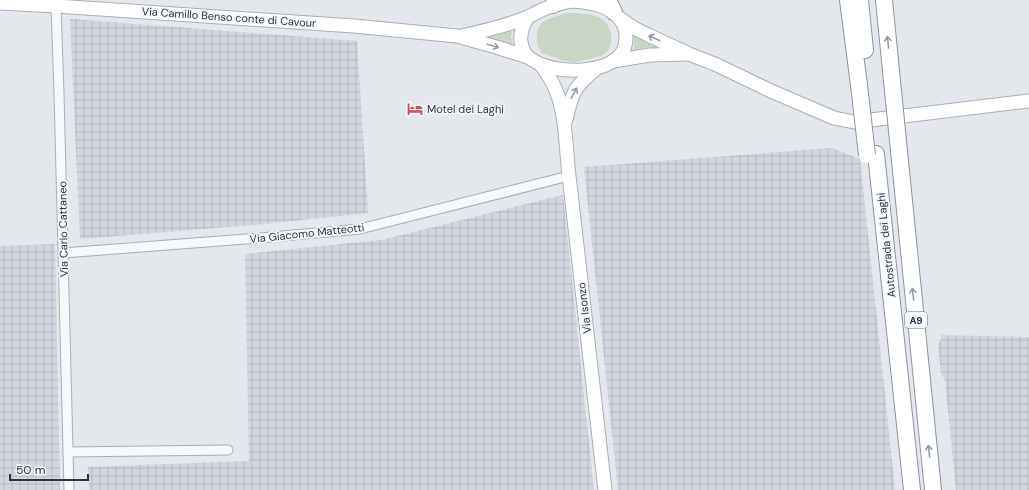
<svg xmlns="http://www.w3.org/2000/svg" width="1029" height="490" font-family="'DM Sans',sans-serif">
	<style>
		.industrial { fill: url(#industrial-grid) }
		.green { fill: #c9d6c5 }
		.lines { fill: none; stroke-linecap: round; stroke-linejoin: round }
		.street-casing { stroke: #a9aeb7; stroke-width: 11 }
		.secondary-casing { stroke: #a9aeb7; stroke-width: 15 }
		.highway-casing { stroke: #8b94a3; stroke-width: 18 }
		.street { stroke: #f7f8fa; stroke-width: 9 }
		.secondary { stroke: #fff; stroke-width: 13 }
		.highway { stroke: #fff; stroke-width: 16 }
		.highway-bridge-casing { stroke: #8b94a3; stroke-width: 18; stroke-linecap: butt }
		.highway-bridge { stroke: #fff; stroke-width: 16 }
		.oneway { stroke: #959aa2 }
		.labels { text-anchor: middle; stroke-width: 3.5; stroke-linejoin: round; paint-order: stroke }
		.shield { fill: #f4f6f9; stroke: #676e7b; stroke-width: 1 }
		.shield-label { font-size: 10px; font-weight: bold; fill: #2b3445 }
		.street-label { font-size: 11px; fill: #2b3445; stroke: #f4f6f9 }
		.poi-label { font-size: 11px; fill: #2b3445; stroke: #f4f6f9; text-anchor: start }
	</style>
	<defs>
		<pattern id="industrial-grid" width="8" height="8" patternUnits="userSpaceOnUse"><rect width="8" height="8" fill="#d2d6de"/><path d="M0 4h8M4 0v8" fill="none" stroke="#b4b8c0"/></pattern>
	</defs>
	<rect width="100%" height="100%" fill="#e4e7ec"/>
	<g class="industrial">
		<path d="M70 19 357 41 368 213 253 225 80 239Z"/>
		<path d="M832 148 860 159 895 490H618L584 167Z"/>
		<path d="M563 195 594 490H89L88 467 249 461 245 254 381 240Z"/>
		<path d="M55 244 60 490H0V246Z"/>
		<path d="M941 335 1029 337V490H956L945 380 941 374 938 344 941 339Z"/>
	</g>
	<g class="green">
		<path d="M567 13C578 13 590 13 600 18 613 25 616 47 603 55 600 57 580 61 576 62 565 63 552 56 542 53L537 44V31L541 23 551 18Z"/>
		<path d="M512 29 511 37 513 46 482 37Z"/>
		<path d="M634 35 662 47 661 49 632 54 634 43Z"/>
	</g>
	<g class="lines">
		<defs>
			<g id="street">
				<path d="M56 6 59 93 69 490"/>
				<path d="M63 253 260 238 360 229 569 176"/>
				<path d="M68 452 228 450"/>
			</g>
			<g id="secondary">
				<path d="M571 1C590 2 611 5 622 22 625 27 626 32 626 37 626 43 625 49 621 54 605 74 562 73 540 64 536 62 530 59 527 56 519 46 519 33 525 22 526 21 528 17 528 17 530 15 532 15 534 14 546 7 557 4 571 1Z"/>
				<path d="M0 3 56 6 354 26 457 36 496 47 528 57"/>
				<path d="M619 18 634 28 648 35 689 54 717 65 771 91 834 118 854 122 1029 101"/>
				<path d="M461 36C485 31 506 26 528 17"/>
				<path d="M613 61 650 55 687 54"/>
				<path d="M540 64C547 73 553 82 557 93 566 117 566 150 569 176L605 490"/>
				<path d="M566 120C572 92 574 87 597 68"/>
			</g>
			<g id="highway">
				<path d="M608 0 614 12"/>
				<path d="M848 0 859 85"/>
				<path d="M860 0 865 50"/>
				<path d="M884 0 892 81"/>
				<path d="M553 5 558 0"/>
				<path d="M899 151 933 490"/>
				<path d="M876 154 912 490"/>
			</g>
		</defs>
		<use href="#street" class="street-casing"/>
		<use href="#secondary" class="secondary-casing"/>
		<use href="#highway" class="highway-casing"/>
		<use href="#street" class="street"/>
		<use href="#secondary" class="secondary"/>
		<use href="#highway" class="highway"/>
		<defs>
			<g id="highway-bridge">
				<path d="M892 81 899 151"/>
				<path d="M859 85 867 155"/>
			</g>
		</defs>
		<use href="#highway-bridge" class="highway-bridge-casing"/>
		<use href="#highway-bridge" class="highway-bridge"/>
	</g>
	<defs><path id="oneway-shaft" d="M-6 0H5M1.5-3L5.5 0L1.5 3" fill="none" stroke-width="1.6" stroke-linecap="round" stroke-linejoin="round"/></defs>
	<g class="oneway">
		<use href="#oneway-shaft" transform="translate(654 38) rotate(-156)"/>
		<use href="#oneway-shaft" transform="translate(888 42) rotate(-95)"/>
		<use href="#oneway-shaft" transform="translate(493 46) rotate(17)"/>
		<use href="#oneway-shaft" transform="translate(574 93) rotate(-62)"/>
		<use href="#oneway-shaft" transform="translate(913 294) rotate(-96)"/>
		<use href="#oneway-shaft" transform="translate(929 451) rotate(-96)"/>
	</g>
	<defs>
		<symbol id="hotel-bare" viewBox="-9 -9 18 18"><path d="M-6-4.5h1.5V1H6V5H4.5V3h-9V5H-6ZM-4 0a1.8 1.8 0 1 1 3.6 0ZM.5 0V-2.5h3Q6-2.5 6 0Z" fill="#d1495b" stroke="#f4f6f9" stroke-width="2.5" paint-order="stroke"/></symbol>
	</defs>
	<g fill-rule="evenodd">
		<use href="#hotel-bare" x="404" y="98" width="22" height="22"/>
	</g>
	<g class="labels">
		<rect class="shield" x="905" y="312" width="22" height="16" rx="3"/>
		<g class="shield-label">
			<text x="916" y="324">A9</text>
		</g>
		<g class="street-label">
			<text transform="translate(229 17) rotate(4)" y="4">Via Camillo Benso conte di Cavour</text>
			<text transform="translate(63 229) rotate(-91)" y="4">Via Carlo Cattaneo</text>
			<text transform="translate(307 233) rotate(-6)" y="4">Via Giacomo Matteotti</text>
			<text transform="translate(886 245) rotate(-96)" y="4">Autostrada dei Laghi</text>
			<text transform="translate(584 308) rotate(-97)" y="4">Via Isonzo</text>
		</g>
		<g class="poi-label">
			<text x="427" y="113">Motel dei Laghi</text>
		</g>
	</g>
	<path d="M10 474v6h78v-6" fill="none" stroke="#2b3445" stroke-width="2"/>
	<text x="16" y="474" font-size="12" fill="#2b3445" stroke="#f4f6f9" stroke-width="3" paint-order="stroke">50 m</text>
</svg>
